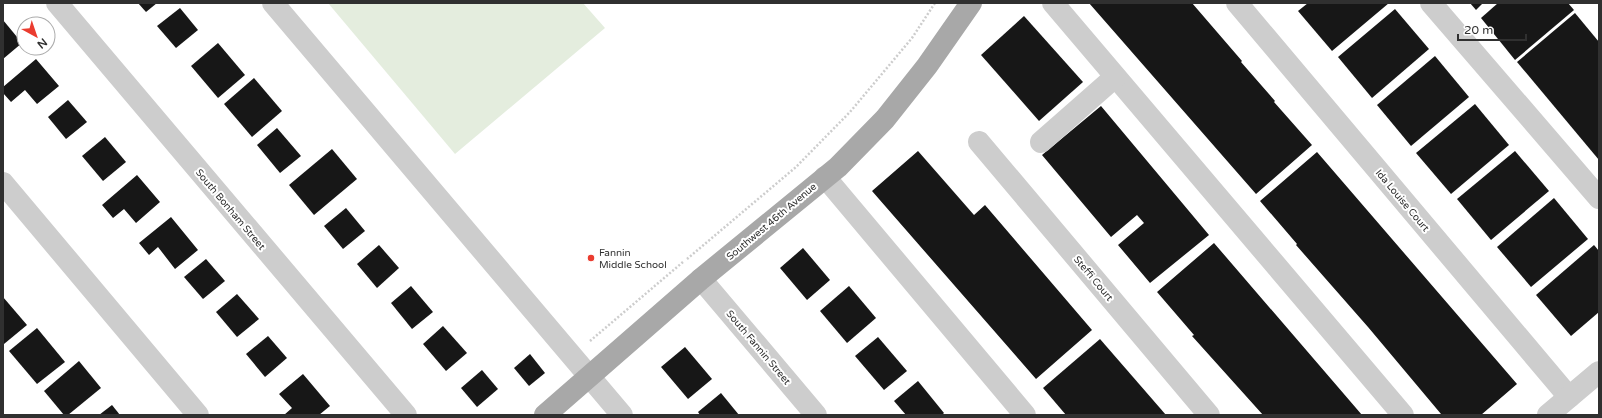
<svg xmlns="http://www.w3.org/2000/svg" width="1602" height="418" font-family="'Varela Round',sans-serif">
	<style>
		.green { fill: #e4edde }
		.building { fill: #171717 }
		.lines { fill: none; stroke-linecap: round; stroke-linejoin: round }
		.path { stroke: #cdcdcd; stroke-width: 2.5; stroke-dasharray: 2 2; stroke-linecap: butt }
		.minor { stroke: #cdcdcd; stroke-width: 22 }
		.major { stroke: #a8a8a8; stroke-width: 22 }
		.poi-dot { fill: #ea3c2f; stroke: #fff; stroke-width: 1.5 }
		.labels { text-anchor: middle; stroke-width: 4; stroke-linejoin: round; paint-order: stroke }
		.street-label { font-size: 10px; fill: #303030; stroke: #fff }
		.poi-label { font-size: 10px; fill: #303030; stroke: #fff; text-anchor: start }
	</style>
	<rect width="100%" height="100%" fill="#fff"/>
	<path class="green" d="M328 3H583L605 28 455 154Z"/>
	<g class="building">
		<path d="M138 3H157L146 12Z"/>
		<path d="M1089 3H1192L1242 61 1241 62 1275 101 1274 102 1312 145 1256 194Z"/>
		<path d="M1308 3H1389L1332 51 1298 11Z"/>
		<path d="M1470 3H1483L1476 10Z"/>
		<path d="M1498 3H1568L1574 10 1515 60 1481 18Z"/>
		<path d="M180 8 198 30 176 48 157 26Z"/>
		<path d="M1395 9 1429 49 1372 98 1338 57Z"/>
		<path d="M1575 13 1599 42V160L1517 62Z"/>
		<path d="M1024 16 1083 82 1039 121 981 55Z"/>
		<path d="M3 20 22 43 3 59Z"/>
		<path d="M218 43 245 75 218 98 191 66Z"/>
		<path d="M1435 56 1469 97 1411 146 1377 105Z"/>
		<path d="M36 59 59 86 37 104 25 90 11 102 3 93V87Z"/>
		<path d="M254 78 282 111 252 137 224 104Z"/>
		<path d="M68 100 87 122 66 139 48 117Z"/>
		<path d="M1475 104 1509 145 1451 194 1416 153Z"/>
		<path d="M1101 106 1209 235 1150 283 1118 245 1144 223 1137 215 1111 237 1042 155Z"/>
		<path d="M277 128 301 156 280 173 257 145Z"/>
		<path d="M105 137 126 162 103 181 82 156Z"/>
		<path d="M332 149 357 179 314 215 289 185Z"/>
		<path d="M918 151 974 215 985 205 1092 330 1036 379 872 191Z"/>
		<path d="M1515 151 1549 191 1491 240 1457 199Z"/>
		<path d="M1317 152 1517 384 1481 415H1440L1441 414 1368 327 1296 245 1297 244 1260 201Z"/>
		<path d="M137 175 160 202 136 223 124 209 113 218 102 205Z"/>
		<path d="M1554 198 1588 239 1531 287 1497 247Z"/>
		<path d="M346 208 365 231 343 249 324 226Z"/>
		<path d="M171 217 198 250 175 269 158 247 149 255 139 243Z"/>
		<path d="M1214 243 1362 415H1263L1192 336 1194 335 1157 292Z"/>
		<path d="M379 245 399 268 377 288 357 264Z"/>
		<path d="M1594 245 1599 251V312L1571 336 1536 295Z"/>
		<path d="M803 248 830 280 807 300 780 268Z"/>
		<path d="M206 259 225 281 203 299 184 277Z"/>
		<path d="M411 286 433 312 412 329 391 303Z"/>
		<path d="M849 286 876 318 847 343 820 311Z"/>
		<path d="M237 294 259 319 237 337 216 312Z"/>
		<path d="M3 297 27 325 4 344 3 343Z"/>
		<path d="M443 326 467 353 446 371 423 344Z"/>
		<path d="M37 328 65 362 37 384 9 351Z"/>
		<path d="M268 336 287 358 265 377 246 354Z"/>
		<path d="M878 337 907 371 884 390 855 356Z"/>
		<path d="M1100 339 1166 415H1066L1043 388Z"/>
		<path d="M685 347 712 379 688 399 661 367Z"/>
		<path d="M530 354 545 373 529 386 514 368Z"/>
		<path d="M79 361 101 388 68 415H64L44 391Z"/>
		<path d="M482 370 498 389 477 407 461 388Z"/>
		<path d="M303 374 330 406 319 415H284L292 408 279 394Z"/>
		<path d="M918 381 944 413 942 415H906L894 401Z"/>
		<path d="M721 393 739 415H700L698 412Z"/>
		<path d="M112 405 120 415H99Z"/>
	</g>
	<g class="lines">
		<g class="path">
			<path d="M687 259 796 167 850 112 912 38 935 3"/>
			<path d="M590 341 683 262"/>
		</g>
		<g class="minor">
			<path d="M57 3 406 415"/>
			<path d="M273 3 622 415"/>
			<path d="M1053 3 1403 415"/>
			<path d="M1237 3 1569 397"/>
			<path d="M1431 3 1599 198"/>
			<path d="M979 142 1209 415"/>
			<path d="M1041 142 1115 77"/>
			<path d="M825 177 1025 415"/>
			<path d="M3 183 198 415"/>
			<path d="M701 279 816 415"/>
			<path d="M1548 415 1599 372"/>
		</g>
		<path class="major" d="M545 415 701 279 838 167 885 119 927 66 971 3"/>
	</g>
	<circle class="poi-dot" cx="591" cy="258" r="4"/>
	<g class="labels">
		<g class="street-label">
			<text transform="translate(1403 200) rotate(50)" y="4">Ida Louise Court</text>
			<text transform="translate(231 209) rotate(50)" y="4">South Bonham Street</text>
			<text transform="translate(771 221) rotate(-40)" y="4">Southwest 46th Avenue</text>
			<text transform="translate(1094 278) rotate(50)" y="4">Steffi Court</text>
			<text transform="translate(759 347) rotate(50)" y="4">South Fannin Street</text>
		</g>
		<g class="poi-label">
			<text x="599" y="256">Fannin<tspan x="599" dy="12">Middle School</tspan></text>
		</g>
	</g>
	<rect width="1602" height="418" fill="none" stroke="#303030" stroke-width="8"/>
	<g transform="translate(36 36) rotate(140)"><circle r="19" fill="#ffffff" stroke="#acacac"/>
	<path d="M0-3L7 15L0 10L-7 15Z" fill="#ea3c2f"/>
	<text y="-6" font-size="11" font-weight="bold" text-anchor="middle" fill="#303030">N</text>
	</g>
	<path d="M1458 34v6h68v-6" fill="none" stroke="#303030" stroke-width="2"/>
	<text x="1464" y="34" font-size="12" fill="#303030" stroke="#ffffff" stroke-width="3" paint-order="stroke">20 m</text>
</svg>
